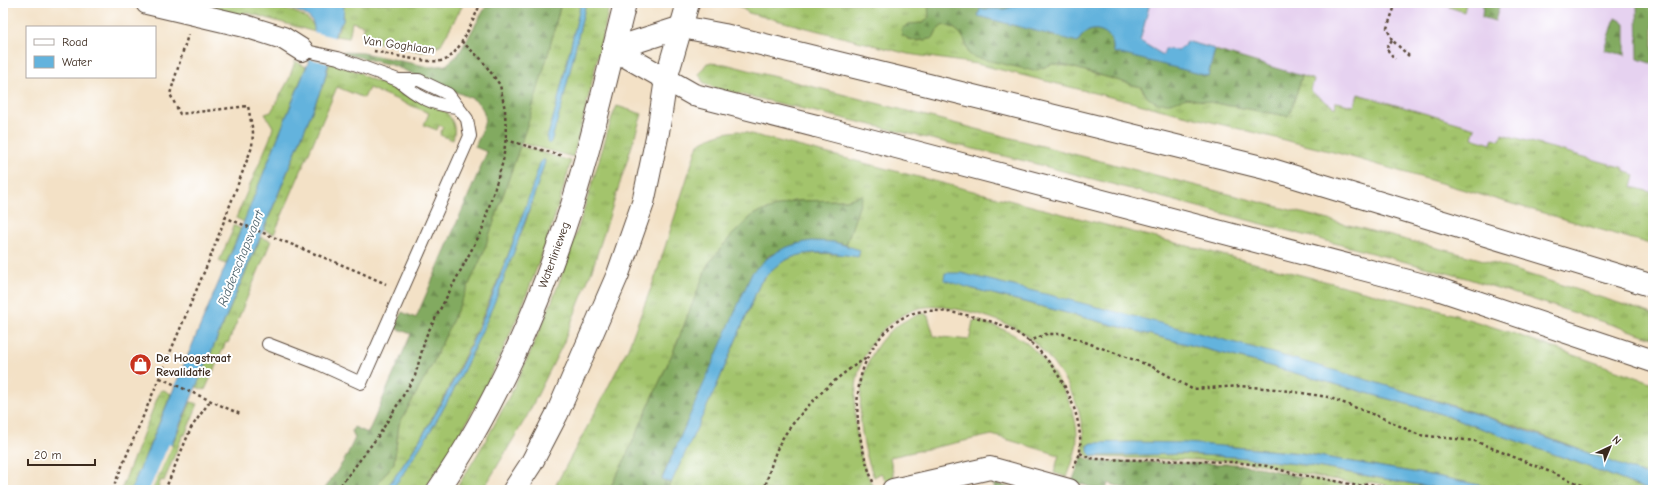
<svg xmlns="http://www.w3.org/2000/svg" width="1656" height="493" font-family="'Comic Neue',sans-serif">
	<style>
		.built { fill: #e6d2f0 }
		.grass { fill: url(#grass-tufts); stroke: #6f7745 }
		.forest { fill: url(#forest-firs); stroke: #5e6a3f }
		.water { fill: #63b3dd; stroke: #4f6e7e }
		.pier { fill: #f3e1c6 }
		.lines { fill: none; stroke-linecap: round; stroke-linejoin: round }
		.service-casing { stroke: #574537; stroke-width: 14 }
		.minor-casing { stroke: #574537; stroke-width: 24 }
		.primary-casing { stroke: #574537; stroke-width: 24 }
		.motorway-casing { stroke: #574537; stroke-width: 24 }
		.path { stroke: #574537; stroke-width: 2.5; stroke-dasharray: 3 3; stroke-linecap: butt }
		.service { stroke: #fff; stroke-width: 12 }
		.minor { stroke: #fff; stroke-width: 22 }
		.primary { stroke: #fff; stroke-width: 22 }
		.motorway { stroke: #fff; stroke-width: 22 }
		.labels { text-anchor: middle; stroke-width: 4; stroke-linejoin: round; paint-order: stroke }
		.street-label { font-size: 12px; fill: #3b2a1e; stroke: #fff }
		.poi-label { font-size: 12px; font-weight: bold; fill: #3b2a1e; stroke: #fff; text-anchor: start }
		.water-label { font-size: 13px; font-style: italic; fill: #4b616a; stroke: #fff }
	</style>
	<defs>
		<pattern id="grass-tufts" width="24" height="20" patternUnits="userSpaceOnUse"><rect width="24" height="20" fill="#a3c46c"/><path d="M3 7l-1-3M5 7V3M7 7l1-3M15 17l-1-3M17 17v-4M19 17l1-3" fill="none" stroke="#869f58"/></pattern>
		<pattern id="forest-firs" width="22" height="20" patternUnits="userSpaceOnUse"><rect width="22" height="20" fill="#82aa60"/><path d="M5 1l3.5 6h-7zM16 11l3.5 6h-7z" fill="#6c8b4f"/></pattern>
	</defs>
	<rect width="100%" height="100%" fill="#fff"/>
	<filter id="ink" filterUnits="userSpaceOnUse"><feTurbulence type="fractalNoise" baseFrequency=".025" numOctaves="2"/><feDisplacementMap in="SourceGraphic" scale="8" xChannelSelector="R" yChannelSelector="G"/><feConvolveMatrix kernelMatrix="1 2 1 2 8 2 1 2 1" color-interpolation-filters="sRGB"/></filter>
	<filter id="wash" filterUnits="userSpaceOnUse"><feTurbulence type="fractalNoise" baseFrequency=".012" numOctaves="4" result="noise"/><feDisplacementMap in="SourceGraphic" scale="16" xChannelSelector="R" yChannelSelector="G"/><feGaussianBlur stdDeviation="0.9" result="paint"/><feColorMatrix in="noise" values="0 0 0 0 0 0 0 0 0 0 0 0 0 0 0 0 0 1.4 0 .05"/><feComposite in="paint" operator="in"/></filter>
	<g filter="url(#wash)">
		<rect width="100%" height="100%" fill="#f3e1c6"/>
		<path class="built" d="M958 3H1653V217Z"/>
		<g class="grass">
			<path d="M193 3C220 3 313 0 315 32L245 12 243 16Z"/>
			<path d="M344 3H464L440 46 422 52 364 39 362 35 364 26 352 22 349 38 335 36 343 21Z"/>
			<path d="M561 3H581L556 108 547 138 562 105 586 3H610L587 103 573 157 521 143 548 54Z"/>
			<path d="M734 3H928L929 17 923 23 909 24 908 39 919 41 933 38 937 30 943 25C959 27 966 38 968 53L1040 69 1052 64 1068 66 1141 87 1144 93 1187 98 1287 116 1290 113 1302 76 1314 80 1311 90 1313 93 1335 108 1336 102 1354 106 1358 94 1475 128 1472 138 1491 144 1493 138 1500 140 1502 134 1624 168 1623 171 1635 175 1632 187 1651 192 1653 186V245L1341 154 977 64 908 54 749 13Z"/>
			<path d="M1452 3H1466L1464 12 1449 7Z"/>
			<path d="M295 61 306 67 244 222 236 218 270 138 273 127 265 114 271 112 289 79Z"/>
			<path d="M330 62 361 73 364 76 446 112C454 121 456 129 453 140L440 135 443 127 439 125 437 130 424 125 429 113 369 88 364 98 337 87 274 234 264 230 324 82Z"/>
			<path d="M707 63 725 64 1480 259 1653 314V338L1466 278 1025 161 714 88 703 82 699 74Z"/>
			<path d="M617 106 642 114 593 267 563 344 527 416 483 490H455C497 427 530 358 557 288 578 232 595 174 612 117Z"/>
			<path d="M739 131 1449 313 1512 333 1653 383V478L1531 431 1432 399 1352 376 970 288 1252 361 1435 412 1576 462 1648 490H1503L1441 477 1301 453 1236 447 1090 444 1088 449 1237 457 1305 465 1448 490H1412L1371 482 1357 485 1348 482 1297 473 1267 465 1237 461 1089 457C1080 452 1084 440 1083 432 1082 425 1080 418 1079 411 1075 399 1069 386 1062 376 1052 361 1040 346 1026 335 1005 319 951 304 925 307 915 308 904 314 895 320 872 335 858 362 856 388 853 422 857 458 874 488L871 490H667L717 385 760 283 776 265 785 260 803 253 843 254 862 196 846 200 794 201 754 214 732 235 708 264 677 343 624 461 609 490H553L599 405 628 348 656 275 698 144C712 136 723 132 739 131Z"/>
			<path d="M520 146 571 161C547 251 512 338 468 420 455 444 439 467 424 490H391L441 413 466 366 526 221 545 160C500 274 460 391 385 490H373L394 463 399 424 432 365 482 256Z"/>
			<path d="M233 225 241 229 226 264 219 261 232 232Z"/>
			<path d="M261 237 271 241 228 343 226 342 205 390 196 387Z"/>
			<path d="M924 313 928 316 934 336 968 340 970 337 973 321 976 320C993 325 1010 331 1025 342 1050 361 1077 404 1077 436 1077 450 1072 464 1067 477L1054 473 1059 455 992 435 890 457 894 478 887 482 881 473 874 477C850 418 852 334 924 313Z"/>
			<path d="M164 390 171 394 131 490H121L160 391Z"/>
			<path d="M191 402 198 404 185 435H183L164 481 161 480 157 490H152Z"/>
			<path d="M1301 477 1322 480 1354 488 1352 490H1296Z"/>
			<path d="M1363 487H1371L1393 490H1358Z"/>
		</g>
		<g class="forest">
			<path d="M488 3H561L548 54 529 120 482 256 432 365 399 424 394 463 373 490H324L345 459 355 438 352 431 354 427 368 433 411 334 395 328 402 312 416 318 487 152 475 147C483 128 493 113 473 99L392 65 341 53V52L363 53 430 67 446 65 458 55Z"/>
			<path d="M928 3H1022L1005 9H980L1078 42C1088 21 1116 28 1113 51L1208 76 1215 50 1302 76 1290 113 1287 116 1187 98 1170 103H1158L1148 98 1141 87 1068 66 1052 64 1034 71 973 57 968 53C966 38 959 27 943 25L937 30 933 38C921 41 912 42 902 35L901 29 909 24 923 23 929 17Z"/>
			<path d="M1483 3H1500L1495 21 1482 17Z"/>
			<path d="M1637 3H1653V64L1638 59Z"/>
			<path d="M1615 18 1620 20 1625 24V55L1605 50Z"/>
			<path d="M863 195 846 245C813 237 799 243 768 256L694 407 662 478 670 483 667 490H609L624 461 677 343 708 264 732 235 754 214 794 201 846 200Z"/>
			<path d="M1082 456 1088 459 1097 461 1235 464 1263 468 1301 477 1296 490H1130L1108 483 1106 490H1102L1072 482Z"/>
			<path d="M993 483 1018 490H995Z"/>
		</g>
		<g class="water">
			<path d="M274 3H344L343 21 336 31 324 82 268 219 152 490H131L234 246 308 63C318 18 321 18 274 3Z"/>
			<path d="M581 3H586L562 105 551 142 549 144 547 142V138L556 108Z"/>
			<path d="M1022 3H1150L1140 41 1163 55 1165 49 1178 50 1184 46 1186 41 1215 49 1208 76 1113 52C1116 29 1087 21 1078 42L978 16 980 9H1005Z"/>
			<path d="M544 159 545 162C517 248 486 334 441 413 428 436 413 458 399 480L391 490H385C459 393 503 278 540 163Z"/>
			<path d="M812 241 834 242 860 250 858 257C818 250 786 248 760 283L717 385 671 483 662 479 752 273C770 253 785 245 812 241Z"/>
			<path d="M945 273H961C1194 331 1429 388 1653 478V490H1648L1576 462 1435 412 1252 361 970 288 944 280Z"/>
			<path d="M1133 442 1187 443 1301 453 1441 477 1503 490H1448L1305 465 1237 457 1182 454 1092 456 1088 452V446L1092 443Z"/>
		</g>
		<g class="pier">
			<path d="M313 32 337 38 331 64 307 58Z"/>
			<path d="M169 444 172 446 152 490H149Z"/>
		</g>
	</g>
	<g filter="url(#ink)">
		<g class="lines">
			<defs>
				<g id="service">
					<path d="M398 80C417 96 431 105 457 107"/>
					<path d="M268 344 317 363 361 383 470 136 467 119 448 94 419 80H398L338 58 302 50"/>
				</g>
				<g id="minor">
					<path d="M147 3 245 26 283 38 302 50"/>
					<path d="M893 490 990 468 1069 490"/>
				</g>
				<g id="primary">
					<path d="M613 49 682 27 724 35 916 82"/>
					<path d="M613 49 694 95 816 126"/>
					<path d="M438 490C496 407 541 301 572 205 593 139 608 70 625 3"/>
					<path d="M514 490 531 464 557 414 618 274 643 203 658 132 666 79 688 3"/>
				</g>
				<g id="motorway">
					<path d="M916 82 1269 169 1653 286"/>
					<path d="M816 126 1435 288 1653 361"/>
				</g>
			</defs>
			<use href="#service" class="service-casing"/>
			<use href="#minor" class="minor-casing"/>
			<use href="#primary" class="primary-casing"/>
			<use href="#motorway" class="motorway-casing"/>
			<g class="path">
				<path d="M1396 3 1387 28 1392 40 1409 56"/>
				<path d="M1392 40 1386 48 1395 59"/>
				<path d="M374 51C388 54 434 65 445 60 460 54 474 17 481 3"/>
				<path d="M506 140 563 156"/>
				<path d="M224 217 357 271 386 284"/>
				<path d="M1028 342 1046 334H1063L1151 366 1192 389 1241 386 1275 389 1328 397 1385 419 1419 435 1475 441 1594 490"/>
				<path d="M160 378 240 414"/>
				<path d="M1080 453 1089 458 1097 459 1234 462 1267 466 1295 474 1341 482 1357 486"/>
				<path d="M873 482C854 433 846 372 886 331 897 320 909 312 925 311 947 309 990 319 1010 329 1050 349 1084 406 1080 451 1080 457 1075 462 1073 468"/>
				<path d="M112 490 210 258 252 147 253 132 248 106 180 114 170 94 188 35"/>
				<path d="M165 490 191 428 210 401"/>
				<path d="M337 490 379 435 415 376 426 336 482 230 503 161 506 137 505 110 500 85 481 59 461 41"/>
				<path d="M764 490C770 471 774 450 786 433 804 407 839 373 867 358"/>
				<path d="M1355 490 1357 486 1370 484 1401 490"/>
			</g>
			<use href="#service" class="service"/>
			<use href="#minor" class="minor"/>
			<use href="#primary" class="primary"/>
			<use href="#motorway" class="motorway"/>
		</g>
	</g>
	<defs>
		<symbol id="shop-disc" viewBox="-11 -11 22 22"><circle r="9.5" fill="#c8321e" stroke="#fff"/><path d="M-5-2.5h2.3a2.7 3.5 0 0 1 5.4 0H5L5.5 6h-11ZM-1.5-2.5h3a1.5 2.3 0 0 0-3 0Z" fill="#fff"/></symbol>
	</defs>
	<g fill-rule="evenodd">
		<use href="#shop-disc" x="128" y="352" width="25" height="25"/>
	</g>
	<g class="labels">
		<g class="street-label">
			<text transform="translate(399 45) rotate(8)" y="4">Van Goghlaan</text>
			<text transform="translate(554 255) rotate(-70)" y="4">Waterlinieweg</text>
		</g>
		<g class="poi-label">
			<text x="156" y="362">De Hoogstraat<tspan x="156" dy="14">Revalidatie</tspan></text>
		</g>
		<g class="water-label">
			<text transform="translate(240 258) rotate(-68)" y="5">Ridderschapsvaart</text>
		</g>
	</g>
	<rect width="1656" height="493" fill="none" stroke="#fff" stroke-width="16"/>
	<rect x="26" y="26" width="130" height="52" fill="#ffffff" stroke="#b1aaa5"/>
	<rect x="34" y="39" width="20" height="6" fill="#ffffff" stroke="#b1aaa5"/>
	<text x="62" y="46" font-size="12" fill="#3b2a1e">Road</text>
	<rect x="34" y="56" width="20" height="12" fill="#63b3dd" stroke="#b1aaa5"/>
	<text x="62" y="66" font-size="12" fill="#3b2a1e">Water</text>
	<g transform="translate(1610 447) rotate(44)" stroke="#ffffff" stroke-width="3" paint-order="stroke">
	<path d="M0-3L7 15L0 10L-7 15Z" fill="#3b2a1e"/>
	<text y="-6" font-size="11" font-weight="bold" text-anchor="middle" fill="#3b2a1e">N</text>
	</g>
	<path d="M28 459v6h67v-6" fill="none" stroke="#3b2a1e" stroke-width="2"/>
	<text x="34" y="459" font-size="12" fill="#3b2a1e" stroke="#ffffff" stroke-width="3" paint-order="stroke">20 m</text>
</svg>
